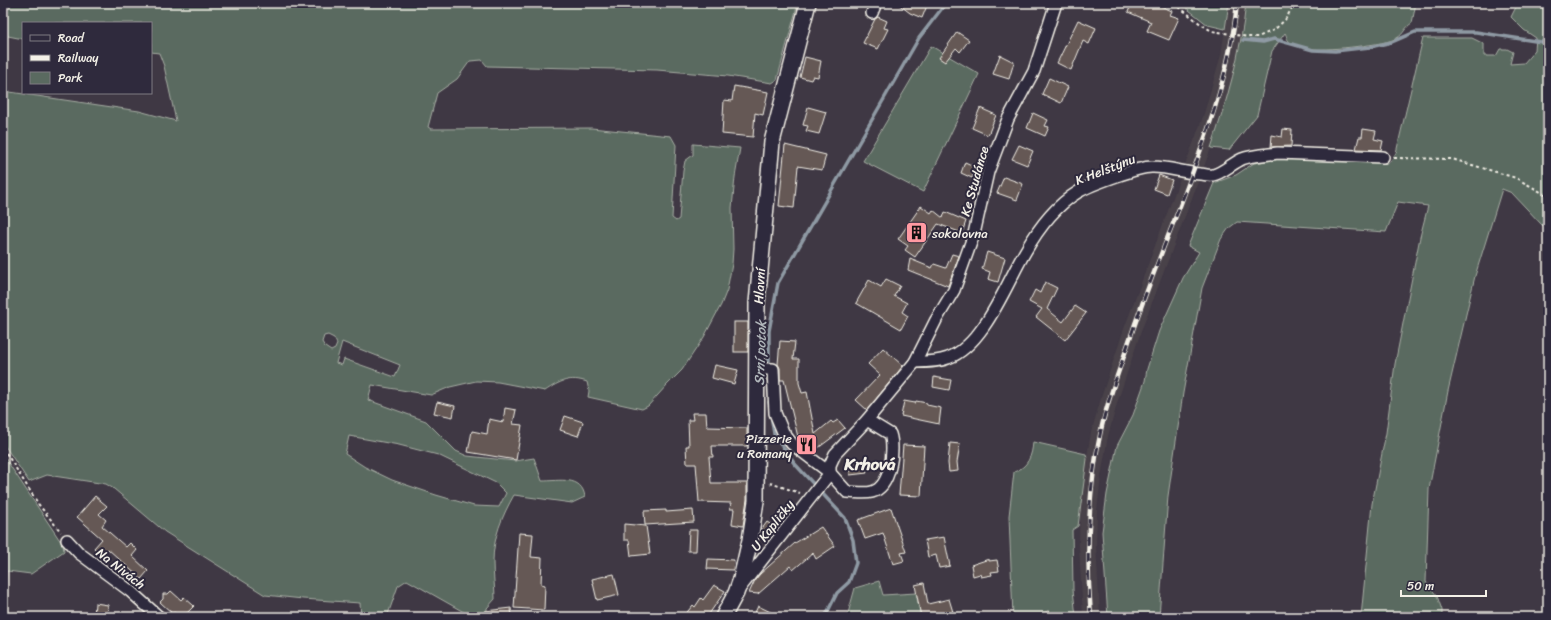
<svg xmlns="http://www.w3.org/2000/svg" width="1551" height="620" font-family="Sriracha,sans-serif">
	<style>
		.built { fill: #4a4249 }
		.green { fill: #5a6a60; stroke: #a7aea4; fill-rule: evenodd }
		.lines { fill: none; stroke-linecap: round; stroke-linejoin: round }
		.stream { stroke: #8f9aa4; stroke-width: 3.5 }
		.building { fill: #655854; stroke: #f4f1e8 }
		.street-casing { stroke: #f4f1e8; stroke-width: 14 }
		.secondary-casing { stroke: #f4f1e8; stroke-width: 18 }
		.path { stroke: #f4f1e8; stroke-width: 2; stroke-dasharray: 3 3; stroke-linecap: butt }
		.street { stroke: #2f2a3d; stroke-width: 11 }
		.secondary { stroke: #2f2a3d; stroke-width: 15 }
		.rail-casing { stroke: #f4f1e8; stroke-width: 4.5 }
		.rail { stroke: #2f2a3d; stroke-width: 3; stroke-dasharray: 9; stroke-linecap: butt }
		.labels { text-anchor: middle; stroke-width: 4; stroke-linejoin: round; paint-order: stroke }
		.street-label { font-size: 13px; fill: #f4f1e8; stroke: #2f2a3d }
		.poi-label { font-size: 13px; fill: #f4f1e8; stroke: #2f2a3d; text-anchor: start }
		.water-label { font-size: 14px; font-style: italic; fill: #b1b7bb; stroke: #2f2a3d }
		.district-label { font-size: 17px; font-weight: bold; fill: #f4f1e8; stroke: #2f2a3d }
	</style>
	<rect width="100%" height="100%" fill="#3f3844"/>
	<filter id="ink" filterUnits="userSpaceOnUse"><feTurbulence type="fractalNoise" baseFrequency=".025" numOctaves="2"/><feDisplacementMap in="SourceGraphic" scale="8" xChannelSelector="R" yChannelSelector="G"/><feConvolveMatrix kernelMatrix="1 2 1 2 8 2 1 2 1" color-interpolation-filters="sRGB"/></filter>
	<g filter="url(#ink)">
		<path class="built" d="M1229 3H1246L1238 59 1229 92 1211 148 1140 334 1118 400 1108 436 1101 476 1097 510 1096 545 1100 617H1083L1079 545 1080 509 1084 474 1091 433 1102 395 1124 329 1203 117 1221 55Z"/>
		<g class="green">
			<path d="M3 3H798L777 80 772 83 728 76 657 70 487 66 482 60 470 61 457 79 437 93 428 127 431 129 591 128 671 136 676 145 672 218 676 221 679 219 683 171 685 161 693 155V144L740 148 735 177 732 208 733 249 732 264 727 290 721 305 704 337 682 370 667 385 648 406 642 409 588 397 589 391 587 382C570 376 560 381 545 391L498 382 476 381 450 387 431 395 372 385 368 400 426 421 456 451 467 456 515 461 534 458 542 481C559 481 582 475 585 497L572 503 514 495C502 516 493 538 493 562 493 575 495 587 495 599L487 608V612L469 615 407 580 398 586 387 617H361L360 603 303 599 265 595 165 532 114 489 106 484 47 475 29 482 3 443V91L139 111 176 121 164 66 159 53 151 52V23H23V39L3 35ZM328 335 334 338 337 344 335 349 331 351 325 347 322 342 324 336ZM342 342 400 365 395 377 344 359 342 365 336 363ZM349 436 399 445 438 455 496 483 506 493 499 507 474 506 436 495 392 480 365 467 345 454Z"/>
			<path d="M1180 3H1229L1225 29 1208 25Z"/>
			<path d="M1246 3H1416L1412 23C1405 27 1404 34 1397 38 1386 45 1329 50 1315 49 1310 48 1295 46 1291 43 1287 41 1287 36 1285 33L1272 51 1257 115 1229 150 1211 148C1227 100 1241 53 1246 3Z"/>
			<path d="M1518 3H1548V228L1542 225 1512 193 1502 189 1475 276 1448 391 1429 489 1426 582 1437 596 1442 610V617H1361L1372 504 1386 433 1395 364 1420 237 1428 206 1398 202 1386 232 1237 222 1229 228 1221 239 1202 288 1183 393 1168 496 1159 617H1108L1102 532 1107 494 1117 446 1133 415 1145 381 1147 369 1159 331 1183 278 1199 252 1188 246 1214 183 1236 175 1254 163 1280 159 1389 163 1396 153 1423 38H1472L1484 44V56H1496L1500 49H1507L1513 52 1510 64 1524 63 1535 50 1536 38 1524 30 1511 17Z"/>
			<path d="M931 46 979 74 923 192 863 161Z"/>
			<path d="M1033 442 1086 454 1087 459 1078 526 1072 530 1073 590 1076 617H1052L1049 610 1044 613 1043 617H1013L1009 516 1014 472C1028 467 1032 456 1033 442Z"/>
			<path d="M3 455 63 545 64 551 31 574 7 571 5 607H3Z"/>
			<path d="M879 581 883 595 916 593 921 617H847L855 588Z"/>
		</g>
		<g class="lines">
			<g class="stream">
				<path d="M1243 40 1263 42 1274 39 1313 50 1335 51 1370 47 1392 42 1415 32H1476L1548 43"/>
				<path d="M769 367V331L778 283 919 38 946 3"/>
				<path d="M769 402 774 434 794 463 845 518 853 540 856 563 849 582 837 593 825 617"/>
			</g>
		</g>
		<g class="building">
			<path d="M897 3H928L922 18 910 13Z"/>
			<path d="M1132 3H1154L1172 11 1170 15 1179 18 1169 40 1147 31 1151 22 1128 12Z"/>
			<path d="M878 17 887 21 884 28 888 29 878 49 863 43 875 19Z"/>
			<path d="M1078 20 1096 28 1089 44 1083 41 1071 70 1057 63Z"/>
			<path d="M957 32 969 40 960 52 956 48 945 62 939 58Z"/>
			<path d="M1000 55 1014 62 1009 79 993 74Z"/>
			<path d="M805 57 821 61 818 77 813 76 811 80 800 77Z"/>
			<path d="M1049 78 1068 87 1061 103 1042 94Z"/>
			<path d="M734 86 768 92 763 115 755 113 753 137 722 134 724 100 732 101Z"/>
			<path d="M808 107 826 112 819 134 806 131 808 126 803 125Z"/>
			<path d="M980 108 996 115 988 135 972 128Z"/>
			<path d="M1033 113 1048 120 1045 126 1049 127 1045 136 1027 128Z"/>
			<path d="M1283 129 1292 130 1291 146 1271 147 1272 135 1282 137Z"/>
			<path d="M1363 129 1376 131 1374 139 1383 141 1381 150 1356 149 1359 137H1362Z"/>
			<path d="M785 145 826 155 822 170 798 166 794 208 779 206Z"/>
			<path d="M1019 145 1033 151 1027 165 1012 159Z"/>
			<path d="M965 162 976 167 972 178 961 173Z"/>
			<path d="M1159 175 1172 180 1167 194 1154 189Z"/>
			<path d="M1004 177 1023 184 1017 200 997 193Z"/>
			<path d="M921 206 931 213 933 210 943 218 945 212 966 221 962 233 938 224 915 257 905 250 908 246 898 239Z"/>
			<path d="M987 252 1005 258 998 282 988 279 990 272 982 269Z"/>
			<path d="M952 254 959 256 948 286 908 270 910 259 932 268 934 264 946 268Z"/>
			<path d="M886 279 900 286 894 296 907 303 902 312 908 316 901 329 856 303 869 280 881 287Z"/>
			<path d="M1045 282 1057 288 1047 309 1063 322 1075 306 1086 313 1065 340 1036 317 1042 309 1029 302 1035 290 1040 293Z"/>
			<rect x="734" y="322" width="14" height="30"/>
			<path d="M780 341 795 342 793 359H799V383L802 393 807 392 815 434 831 421 833 423 838 420 845 428 818 448 812 450 799 441 784 380H780V368L778 364Z"/>
			<path d="M883 348 903 366 867 410 856 400 880 375 868 364Z"/>
			<path d="M715 365 738 370 734 384 712 378Z"/>
			<path d="M934 377 951 380 949 390 933 387Z"/>
			<path d="M904 401 915 403 916 401 927 403V405L941 408 939 424 901 416Z"/>
			<path d="M437 402 455 406 453 417 434 413Z"/>
			<path d="M505 408 516 410 513 424 522 425 516 460 468 452 472 431 487 434 489 419 503 422Z"/>
			<path d="M692 413H706L707 427 747 428V446H712L713 457H709L711 483H747V499L743 526 732 524 734 509H730L731 503 699 502 696 464H687L686 446H689L688 420H693Z"/>
			<path d="M565 416 583 422 578 436 560 430Z"/>
			<path d="M950 443 960 444 957 462 958 471 949 472 948 463Z"/>
			<path d="M903 445 924 446 921 496 899 495Z"/>
			<path d="M865 461 867 473 850 475 849 463Z"/>
			<path d="M95 496 107 506 99 514 106 520 102 526 126 547 130 543 137 550 132 556 148 571 141 579 108 549 102 556 94 548 102 539 77 517Z"/>
			<path d="M891 508 906 552 901 553 904 561 893 564 883 533 865 539 858 520Z"/>
			<path d="M666 510V512L693 510 694 522 645 525 644 511Z"/>
			<path d="M767 522 775 527 770 536 761 530Z"/>
			<path d="M624 524 646 526 650 554 631 556 629 540H624Z"/>
			<path d="M821 527 835 546 816 559 813 553 793 570 790 566 758 594 749 593 755 580 760 574 795 543Z"/>
			<path d="M689 530H697L696 551H688Z"/>
			<path d="M519 533 533 534 531 557 542 558 541 584 545 585 544 610 514 608Z"/>
			<path d="M944 537 950 566 939 568 936 555 928 557 925 540Z"/>
			<path d="M708 559 734 560 733 570 707 569Z"/>
			<path d="M989 559V561L997 560 999 571 991 572 992 575 981 577 980 574 973 576 971 565Z"/>
			<path d="M614 574 619 595 597 600 592 579Z"/>
			<path d="M924 583 928 604 949 599 953 612 929 617H921L915 585Z"/>
			<path d="M714 585 725 591 707 617H683L693 605 695 607 701 598 703 600Z"/>
			<path d="M171 591 181 600 184 597 194 606 183 617H179L174 612 173 614 160 602 163 599V594H168Z"/>
			<path d="M95 603 108 605 107 617 94 616Z"/>
			<path d="M758 606 781 617H753Z"/>
			<path d="M511 608 512 617H486L485 611Z"/>
		</g>
		<g class="lines">
			<defs>
				<g id="street">
					<path d="M872 13 876 3"/>
					<path d="M915 362C926 362 938 362 948 358 984 345 1006 284 1025 252 1038 229 1055 206 1078 192 1090 185 1140 166 1153 167 1169 167 1185 173 1201 174 1204 174 1209 176 1213 175 1221 174 1233 163 1242 159 1252 155 1266 155 1278 153L1383 157"/>
					<path d="M756 369H773L775 413 783 432 792 444 830 473 847 492C855 492 865 494 872 492 891 487 895 449 890 434L867 420"/>
					<path d="M67 540 79 553 130 591 159 617"/>
					<path d="M740 588 830 473V465L835 454 867 420 915 362 936 320 954 290 974 234 988 172 1008 119 1034 71 1056 3"/>
				</g>
				<path id="secondary" d="M723 617 736 593 741 579 750 540 756 501 757 303 772 142 808 3"/>
			</defs>
			<use href="#street" class="street-casing"/>
			<use href="#secondary" class="secondary-casing"/>
			<g class="path">
				<path d="M1174 3 1202 25 1212 31 1248 37H1258L1274 30 1285 20 1295 3"/>
				<path d="M1394 158 1452 159 1516 178 1548 196"/>
				<path d="M3 448 39 505 61 532"/>
				<path d="M770 483 800 493"/>
			</g>
			<use href="#street" class="street"/>
			<use href="#secondary" class="secondary"/>
			<defs>
				<path id="rail" d="M1091 617C1086 555 1087 497 1100 435 1105 409 1114 384 1123 359 1140 307 1160 256 1180 206 1205 140 1230 74 1237 3"/>
			</defs>
			<use href="#rail" class="rail-casing"/>
			<use href="#rail" class="rail"/>
		</g>
	</g>
	<defs>
		<symbol id="building-square" viewBox="-11 -11 22 22"><rect x="-9" y="-9" width="18" height="18" rx="4" fill="#ff9aa2" stroke="#2f2a3d"/><path d="M-4-6H4V6H1V3H-1V6H-4ZM-2.5-4.3h1.7v1.8h-1.7ZM.8-4.3h1.7v1.8H.8ZM-2.5-1h1.7V.8h-1.7ZM.8-1h1.7V.8H.8Z" fill="#111"/></symbol>
		<symbol id="restaurant-square" viewBox="-11 -11 22 22"><rect x="-9" y="-9" width="18" height="18" rx="4" fill="#ff9aa2" stroke="#2f2a3d"/><path d="M-5-6h1v4h1v-4h1v4h1v-4h1v5L-1.5 .5V6h-2V.5L-5-1ZM5-6V6H3V1.5H1.5Q1.5-4 5-6Z" fill="#111"/></symbol>
	</defs>
	<g fill-rule="evenodd">
		<use href="#building-square" x="904" y="220" width="25" height="25"/>
		<use href="#restaurant-square" x="794" y="432" width="25" height="25"/>
	</g>
	<g class="labels">
		<g class="street-label">
			<text transform="translate(1105 169) rotate(-21)" y="5">K Helštýnu</text>
			<text transform="translate(974 181) rotate(-74)" y="5">Ke Studánce</text>
			<text transform="translate(759 286) rotate(-86)" y="5">Hlavní</text>
			<text transform="translate(772 525) rotate(-52)" y="5">U Kapličky</text>
			<text transform="translate(121 568) rotate(38)" y="5">Na Nivách</text>
		</g>
		<g class="poi-label">
			<text x="932" y="238">sokolovna</text>
			<text x="792" y="443" text-anchor="end">Pizzerie<tspan x="792" dy="15">u Romany</tspan></text>
		</g>
		<g class="water-label">
			<text transform="translate(760 353) rotate(-88)" y="5">Srní potok</text>
		</g>
		<g class="district-label">
			<text x="870" y="470">Krhová</text>
		</g>
	</g>
	<rect width="1551" height="620" fill="none" stroke="#2f2a3d" stroke-width="16"/>
	<rect x="8" y="8" width="1535" height="604" fill="none" stroke="#f4f1e8" stroke-width="1.5" filter="url(#ink)"/>
	<rect x="22" y="22" width="130" height="72" fill="#2f2a3d" stroke="#7e7a81"/>
	<rect x="30" y="35" width="20" height="6" fill="#2f2a3d" stroke="#7e7a81"/>
	<text x="58" y="42" font-size="12" fill="#f4f1e8">Road</text>
	<rect x="30" y="55" width="20" height="6" fill="#f4f1e8" stroke="#7e7a81"/>
	<text x="58" y="62" font-size="12" fill="#f4f1e8">Railway</text>
	<rect x="30" y="72" width="20" height="12" fill="#5a6a60" stroke="#7e7a81"/>
	<text x="58" y="82" font-size="12" fill="#f4f1e8">Park</text>
	<path d="M1401 590v6h85v-6" fill="none" stroke="#f4f1e8" stroke-width="2"/>
	<text x="1407" y="590" font-size="12" fill="#f4f1e8" stroke="#2f2a3d" stroke-width="3" paint-order="stroke">50 m</text>
</svg>
